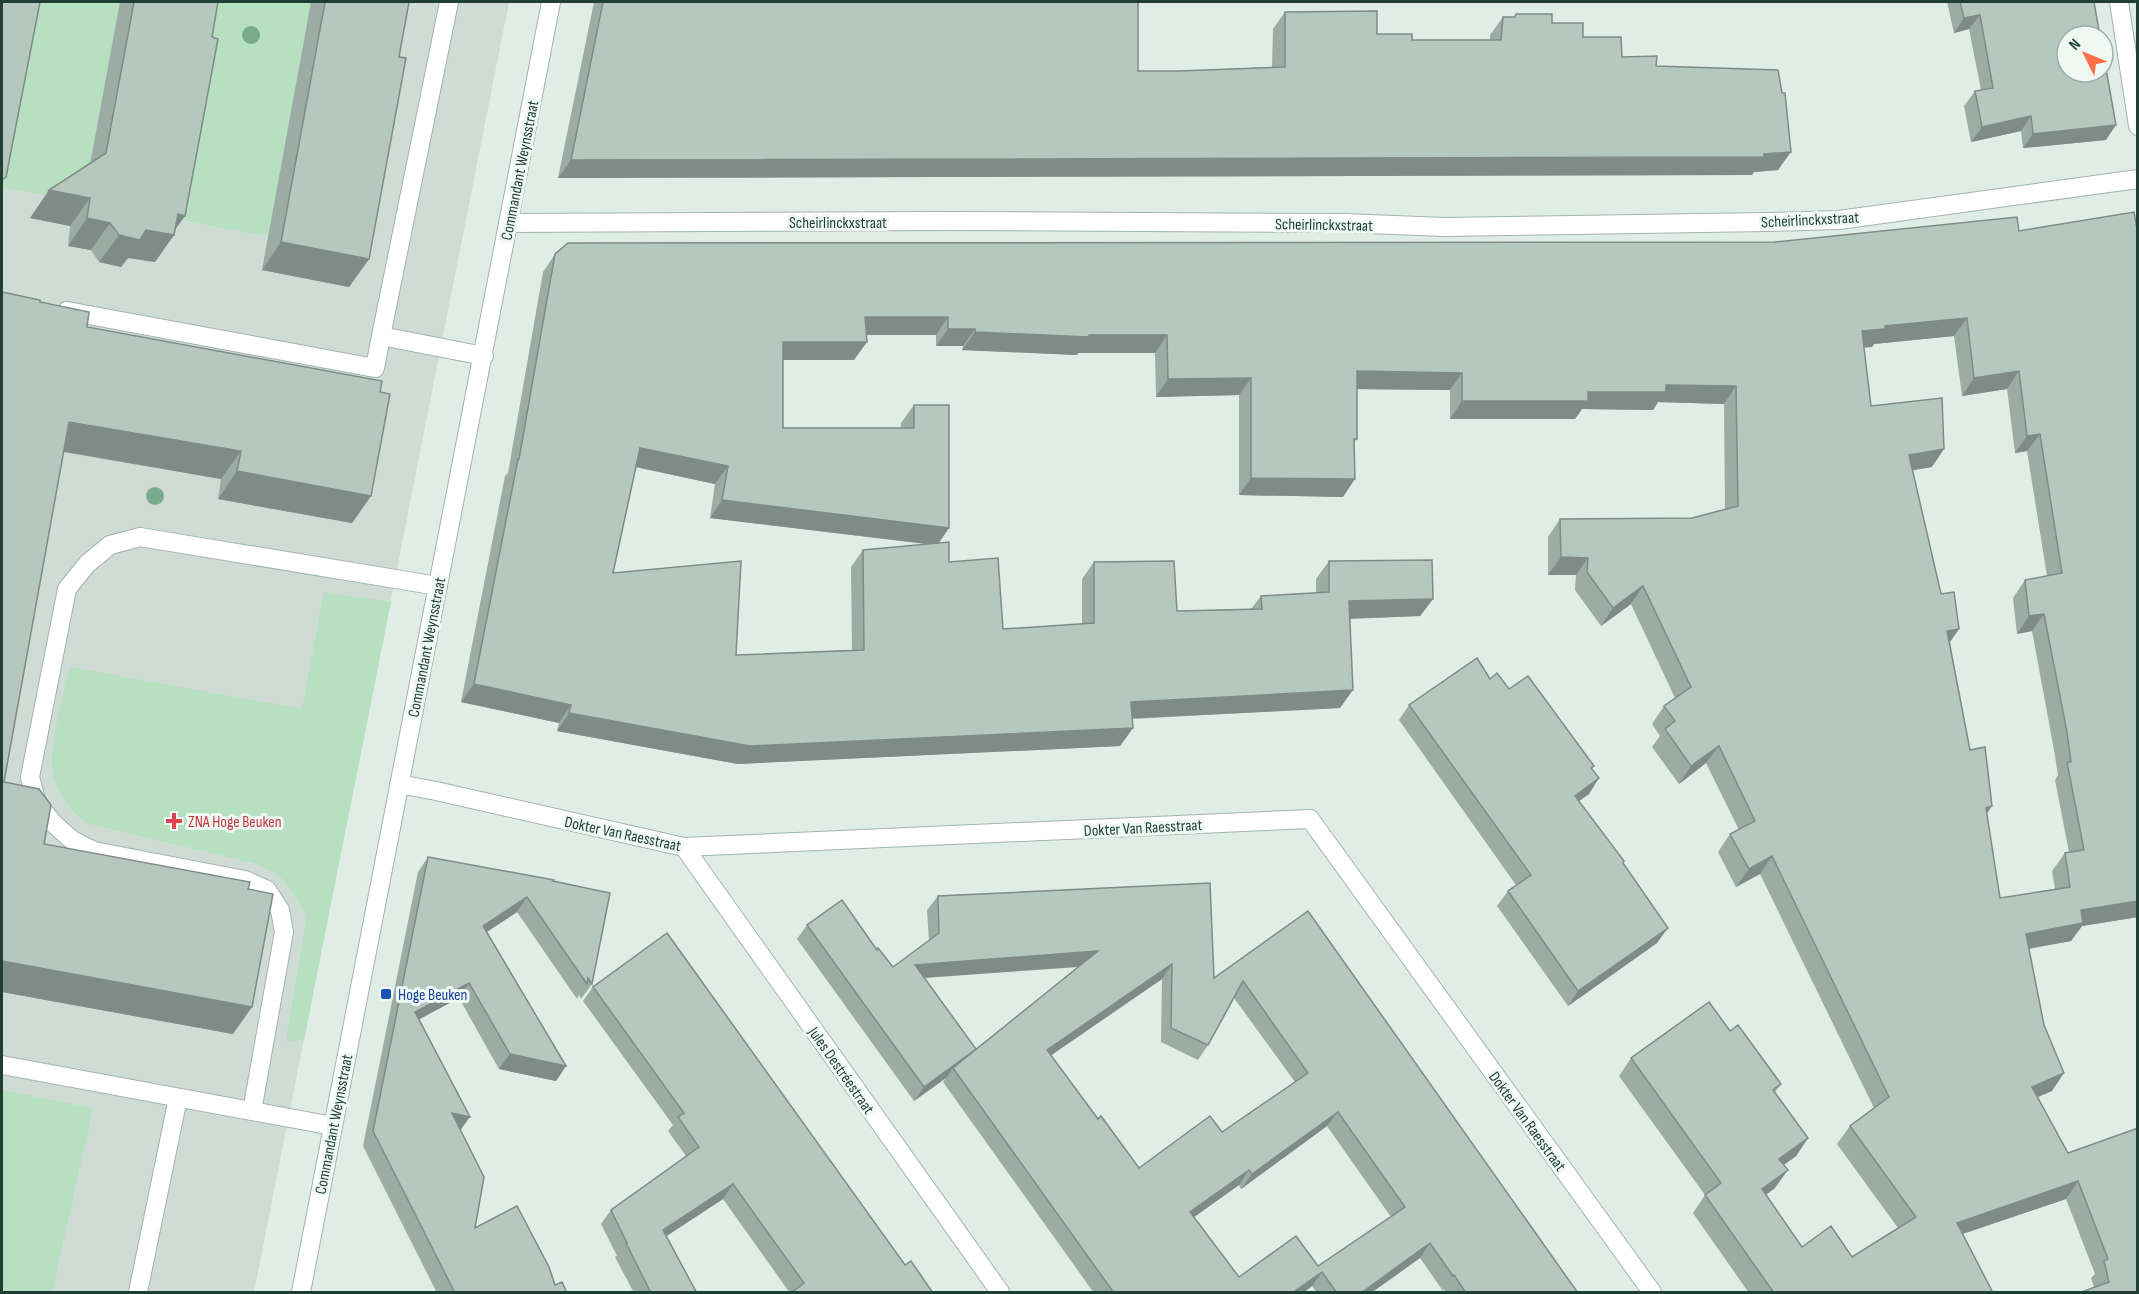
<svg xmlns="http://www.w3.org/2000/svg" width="2139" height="1294" font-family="'Sofia Sans Condensed',sans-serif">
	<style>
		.built { fill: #cedcd5 }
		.green { fill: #b6e0c0 }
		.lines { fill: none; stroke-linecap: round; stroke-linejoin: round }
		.lane-casing { stroke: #a2b4ad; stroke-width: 20 }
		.street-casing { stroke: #a2b4ad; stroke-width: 20 }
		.lane { stroke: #fff; stroke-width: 18 }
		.street { stroke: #fff; stroke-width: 18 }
		.tree { fill: #79ac8c }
		.wall { fill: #9caba4; fill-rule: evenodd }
		.shaded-wall { fill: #7f8b86 }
		.building { fill: #b5c7bf; stroke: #7f8b86; stroke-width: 1.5; fill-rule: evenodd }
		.health-dot { fill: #e0444e; stroke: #f0f8f4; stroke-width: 2 }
		.transit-dot { fill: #1a4fb4; stroke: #f0f8f4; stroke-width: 2 }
		.labels { text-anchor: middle; stroke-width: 6; stroke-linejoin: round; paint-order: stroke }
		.street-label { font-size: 16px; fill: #1f3e34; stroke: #f0f8f4 }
		.health-label { font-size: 16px; fill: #be3a42; stroke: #f0f8f4; text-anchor: start }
		.transit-label { font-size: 16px; fill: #164399; stroke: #f0f8f4; text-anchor: start }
	</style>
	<rect width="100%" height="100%" fill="#e0ece6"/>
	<path class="built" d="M2 2H509L254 1292H2Z"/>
	<g class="green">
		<path d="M18 2H120L84 194 64 198 2 187V127Z"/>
		<path d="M204 2H311L270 227 272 231 264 236 182 220Z"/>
		<path d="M324 592 391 602 304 1040 286 1041 307 916C289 887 286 875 253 863L86 823C73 812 59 795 54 778 46 751 64 695 70 667L302 709Z"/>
		<path d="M2 1090 93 1108 52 1292H2Z"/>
	</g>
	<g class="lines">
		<defs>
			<g id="lane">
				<path d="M449 2 381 336 484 356"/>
				<path d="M67 311 375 368 381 336"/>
				<path d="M2 1065 333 1126"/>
				<path d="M252 1111 284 932 280 910 267 890 245 880 94 851 72 840 53 823 37 803 30 777 67 589 87 564 110 545 140 537 438 586"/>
				<path d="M138 1292 178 1098"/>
			</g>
			<g id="street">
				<path d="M2119 2 2138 126"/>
				<path d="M508 223 949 221 1344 223 1444 227 1767 222 1839 220 2138 179"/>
				<path d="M399 784 436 791 684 847 1310 819 1652 1292"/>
				<path d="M684 847 1000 1292"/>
				<path d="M301 1292 551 2"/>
			</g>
		</defs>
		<use href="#lane" class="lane-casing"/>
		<use href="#street" class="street-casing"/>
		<use href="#lane" class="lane"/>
		<use href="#street" class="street"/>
	</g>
	<g class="tree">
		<circle cx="251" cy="35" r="9"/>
		<circle cx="155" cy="496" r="9"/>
	</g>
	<g class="wall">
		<path d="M120 2H218L174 235 155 262 128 258 121 267 99 262 91 250 68 246 70 226 30 218 90 164Z"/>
		<path d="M311 2H409L399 57 369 259 349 287 262 270Z"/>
		<path d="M594 2H1138V71H1178L1272 67 1273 29 1285 12 1377 34 1412 40H1490V35L1503 17H1514L1516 14 1552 23 1583 37 1622 57 1656 66 1778 170 1754 172 1752 175 558 178Z"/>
		<path d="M1947 2H2094L2106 140 2023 148 2021 131 1971 142 1964 106 1975 91 1981 90 1969 29 1954 33Z"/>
		<path d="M2019 231 2138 234V917L2082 926 2071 941 2029 949 2052 1091 2038 1097 2138 1293 2094 1287 2091 1278 2095 1274 2066 1199 1963 1234 1993 1293H1749L1693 1213 1705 1195 1619 1076 1631 1058 1730 1031 1781 1084 1775 1092 1808 1138 1796 1156 1784 1165 1775 1188 1766 1195 1802 1247 1852 1257 1898 1228 1837 1144 1850 1126 1874 1108 1760 874 1736 887 1718 852 1730 834 1739 830 1706 763 1679 784 1652 747 1660 736 1652 724 1664 706 1675 698 1631 604 1601 626 1575 590 1576 575H1548V537L1560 519 1692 518 1725 509 1724 404 1658 402 1653 410 1582 409 1575 419H1450V390L1357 389V439L1354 442 1343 497 1239 495V395L1156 397 1155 353H1078L1077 355 962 350 963 346H936V335H866L854 360H783V428H901V423L914 405 949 528 939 543 949 562 1003 629 1082 624V579L1094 562 1177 611 1251 609 1261 596 1316 593V579L1329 561 1433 599 1420 616 1350 619 1340 708 1132 719 1133 728 1120 746 738 764 557 731 559 723 461 702 505 476 508 473 543 272 555 254 1775 242ZM1954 336 1962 396 2007 389 2015 453 2027 451 2047 576 2025 580 2013 598 2017 634 2032 631 2054 750 2058 775 2055 780 2069 852 2065 853 2052 871 2055 889 2000 898 1987 814 1970 750 1950 642 1959 629 1941 594 1912 470 1932 467 1871 406 1864 347H1872L1874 344ZM635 467 715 484 710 518 925 544 863 550 851 567 852 650 736 655 613 573Z"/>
		<path d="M2 292 40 302 87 327 380 392 371 496 352 523 218 499 221 479 63 452 4 782 44 844 248 889 233 1034 2 992Z"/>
		<path d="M1509 689 1592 769 1589 794 1579 801 1624 861 1623 863 1657 943 1568 1006 1497 906 1508 891 1516 885 1399 720 1409 705Z"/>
		<path d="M428 857 553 881 592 984 581 999 579 995 577 999 517 912 487 932 566 1066 556 1081 499 1069 459 998 419 1019 460 1130 475 1228 555 1285 567 1293H437L363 1146 418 872Z"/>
		<path d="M938 896 1214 978 1308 911 1578 1293H1446L1444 1289 1443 1291 1420 1258 1371 1293H1317L1312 1286 1303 1293H1094L943 1082 946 1078 914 1101 797 939 807 925 877 950 893 967 929 941 927 910ZM1079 967 976 1049 925 978ZM1162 979 1161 1042 1198 1060 1208 1045 1234 998 1295 1082 1222 1132 1139 1168 1098 1119 1051 1055ZM1327 1126 1391 1217 1318 1266 1239 1277 1194 1217 1239 1185 1241 1189Z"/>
		<path d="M593 987 905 1265 933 1293H790L723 1199 666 1236 692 1284 697 1293H634L615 1257 617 1256 601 1224 611 1210 686 1156 668 1131 673 1125 583 1001Z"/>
	</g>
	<g class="shaded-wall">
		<path d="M1980 15 1969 29 1954 33 1964 18Z"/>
		<path d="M2031 116 2021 131 1971 142 1982 127Z"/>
		<path d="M2116 125 2106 140 2023 148 2033 134Z"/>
		<path d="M1791 152 1778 170 1754 172 1752 175 558 178 571 160 1764 154Z"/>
		<path d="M49 190 90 198 70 226 30 218Z"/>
		<path d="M178 214 185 216 172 234 174 235 155 262 128 258 121 267 99 262 119 235 146 230Z"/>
		<path d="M87 218 110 223 91 250 68 246Z"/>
		<path d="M281 242 369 259 349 287 262 270Z"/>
		<path d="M865 317H948L936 335H853Z"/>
		<path d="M1967 318 1954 336 1874 344 1872 347 1850 349 1862 331 1885 326Z"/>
		<path d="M948 329H975L963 346H936Z"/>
		<path d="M975 332 1167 335 1155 353H1078L1077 355 962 350Z"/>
		<path d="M783 342H867L854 360H770Z"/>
		<path d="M1357 371 1462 373 1450 390 1344 389Z"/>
		<path d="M2019 371 2007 389 1962 396 1974 378Z"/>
		<path d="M1251 378 1239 395 1156 397 1168 379Z"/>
		<path d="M1666 385 1736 386 1724 404 1658 402 1653 410 1582 409 1575 419H1450L1462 401 1588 392Z"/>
		<path d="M69 422 241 451 221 479 49 449Z"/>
		<path d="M2040 434 2027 451 2015 453 2027 436Z"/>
		<path d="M640 448 728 466 715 484 627 465Z"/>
		<path d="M1944 449 1932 467 1896 473 1909 455Z"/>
		<path d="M237 471 371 496 352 523 218 499Z"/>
		<path d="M1251 478 1355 479 1343 497 1239 495Z"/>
		<path d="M722 500 949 528 937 545 710 518Z"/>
		<path d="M1561 557 1588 558 1576 575H1548Z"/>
		<path d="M1643 586 1631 604 1601 626 1613 608Z"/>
		<path d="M1433 599 1420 616 1337 619 1349 601Z"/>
		<path d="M2044 614 2032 631 2017 634 2029 616Z"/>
		<path d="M1959 629 1947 646V631Z"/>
		<path d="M474 684 571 705 559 723 461 702Z"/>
		<path d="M1353 690 1340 708 1119 719 1131 702Z"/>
		<path d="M569 713 1133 728 1120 746 738 764 557 731Z"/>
		<path d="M1719 746 1706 763 1679 784 1691 766Z"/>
		<path d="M1599 778 1589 794 1565 811 1575 796Z"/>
		<path d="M1992 806 1980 824 1986 808Z"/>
		<path d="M1772 856 1760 874 1736 887 1749 869Z"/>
		<path d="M527 897 517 912 473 941 483 926Z"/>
		<path d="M2138 901V917L2082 926 2071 941 2013 951 2026 934 2081 910Z"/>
		<path d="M1668 928 1657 943 1568 1006 1578 991Z"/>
		<path d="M1098 951 1087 966 905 979 915 965Z"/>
		<path d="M2 961 252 1007 233 1034 2 992Z"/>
		<path d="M1172 964 1162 979 1037 1065 1047 1050Z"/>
		<path d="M469 983 459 998 405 1027 415 1012Z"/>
		<path d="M976 1049 953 1068 946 1078 914 1101 924 1087Z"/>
		<path d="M510 1054 566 1066 556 1081 499 1069Z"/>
		<path d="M2064 1073 2052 1091 2020 1104 2032 1087Z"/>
		<path d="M1338 1112 1327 1126 1241 1189 1252 1174Z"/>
		<path d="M452 1113 470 1117 459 1132Z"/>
		<path d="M1808 1138 1796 1156 1767 1177 1779 1159Z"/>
		<path d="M1249 1170 1239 1185 1180 1227 1190 1212Z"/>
		<path d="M1788 1170 1775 1188 1750 1206 1762 1189Z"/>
		<path d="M2078 1181 2066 1199 1944 1240 1957 1223Z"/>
		<path d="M733 1184 723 1199 653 1245 663 1230Z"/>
		<path d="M1430 1243 1420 1258 1371 1293H1361Z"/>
		<path d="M1322 1272 1312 1286 1303 1293H1292Z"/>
	</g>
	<g class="building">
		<path d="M2 2H40L6 177 2 180Z"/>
		<path d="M134 2H218L212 37 218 39 185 216 178 214 174 235 146 230 140 240 119 235 110 223 87 218 90 198 49 190 106 153Z"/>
		<path d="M325 2H409L399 57 406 58 369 259 281 242Z"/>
		<path d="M603 2H1138V71H1178L1285 67V12L1377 11V34H1412V40H1501L1503 17H1515L1516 14H1552V23H1583V37H1621L1622 57 1657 56 1656 66 1778 70 1782 93H1785L1791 152 1764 154V157L571 160Z"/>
		<path d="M1960 2H2094L2100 36H2067V72H2103V52L2116 125 2033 134 2031 116 1982 127 1975 91 1993 88 1980 15 1964 18Z"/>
		<path d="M2134 212 2138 234V901L2081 910 2083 923 2026 934 2044 1025 2064 1073 2032 1087 2068 1153 2138 1128V1293H2079L2109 1282 2104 1261 2108 1259 2078 1181 1957 1223 1993 1293H1774L1705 1195 1721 1183 1631 1058 1709 1002 1730 1031 1738 1025 1781 1084 1773 1090 1808 1138 1779 1159 1788 1170 1762 1189 1802 1247 1831 1226 1852 1257 1916 1217 1850 1126 1889 1097 1772 856 1749 869 1730 834 1755 821 1719 746 1691 766 1665 729 1675 721 1664 706 1691 687 1643 586 1613 608 1587 572 1588 558 1561 557 1560 519 1692 518 1738 506 1736 386 1666 385V392H1588V401H1462V373L1357 371V439H1354L1355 479 1251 478V378L1168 379 1167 335H1089V337L975 332V329H948V317H865L867 342H783V428H914V405H949V528L722 500 728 466 640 448 613 573 741 561 736 655 864 650 863 550 949 542V562L998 558 1003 629 1094 623V562L1174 561 1177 611 1262 609 1261 596 1329 592V561L1432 560 1433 599 1349 601 1353 690 1131 702 1133 728 750 746 569 713 571 705 474 684 518 459H519L555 254 568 243 1775 242 2017 217 2019 231ZM1967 318 1974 378 2019 371 2027 436 2040 434 2062 573 2025 580 2029 616 2044 614 2067 732 2071 762H2067L2084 850 2065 853 2070 887 2000 898 1986 808 1992 806 1985 747 1970 750 1947 631 1959 629 1954 592 1941 594 1909 455 1944 449 1942 398 1871 406 1862 331 1885 329V326Z"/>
		<path d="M2 292 40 300V302L89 312 87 327 382 381 380 392 390 394 371 496 237 471 241 451 69 422 4 782 39 789 51 805 44 844 250 882 248 889 273 894 252 1007 2 961Z"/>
		<path d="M1477 658 1490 679 1497 673 1509 689 1528 676 1594 766 1591 768 1599 778 1575 796 1624 861 1623 863 1668 928 1578 991 1508 891 1531 875 1409 705Z"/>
		<path d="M428 857 554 880 553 881 610 893 592 984 588 978 587 984 527 897 483 926 566 1066 510 1054 469 983 415 1012 470 1117 452 1113 484 1177 475 1228 517 1206 549 1267 555 1285 562 1282 567 1293H455L373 1131Z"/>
		<path d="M1210 883 1214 978 1308 911 1578 1293H1466L1454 1275 1453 1276 1430 1243 1361 1293H1337L1322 1272 1292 1293H1114L953 1068 1098 951 915 965 976 1049 924 1087 807 925 842 900 877 950 878 948 893 967 939 933 938 896ZM1172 964 1171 1028 1208 1045 1243 981 1308 1073 1222 1132 1210 1116 1139 1168 1101 1116 1098 1119 1047 1050ZM1338 1112 1405 1207 1318 1266 1296 1236 1239 1277 1190 1212 1249 1170 1252 1174Z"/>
		<path d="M667 933 905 1265 911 1261 933 1293H791L804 1283 733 1184 663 1230 692 1284 697 1293H651L626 1243H627L611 1210 699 1147 678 1117 684 1113 593 987Z"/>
	</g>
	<path class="health-dot" d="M171 812h6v6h6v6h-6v6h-6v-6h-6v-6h6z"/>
	<rect class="transit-dot" x="380" y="988" width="12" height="12" rx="3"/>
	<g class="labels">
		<g class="street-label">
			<text transform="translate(519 170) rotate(-79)" y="6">Commandant Weynsstraat</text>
			<text transform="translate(1810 219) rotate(-3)" y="6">Scheirlinckxstraat</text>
			<text x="838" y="228">Scheirlinckxstraat</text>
			<text transform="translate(1324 224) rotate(1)" y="6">Scheirlinckxstraat</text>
			<text transform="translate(426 647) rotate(-79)" y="6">Commandant Weynsstraat</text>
			<text transform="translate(1143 827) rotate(-3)" y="6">Dokter Van Raesstraat</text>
			<text transform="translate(623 833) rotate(12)" y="6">Dokter Van Raesstraat</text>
			<text transform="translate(842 1070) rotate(55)" y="6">Jules Destréestraat</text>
			<text transform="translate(1528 1121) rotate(54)" y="6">Dokter Van Raesstraat</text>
			<text transform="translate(333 1124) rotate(-79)" y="6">Commandant Weynsstraat</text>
		</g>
		<g class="health-label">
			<text x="188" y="827">ZNA Hoge Beuken</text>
		</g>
		<g class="transit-label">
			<text x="398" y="1000">Hoge Beuken</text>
		</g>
	</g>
	<rect width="2139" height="1294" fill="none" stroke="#1f3e34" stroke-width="6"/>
	<g transform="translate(2085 54) rotate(313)"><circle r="28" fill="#f0f8f4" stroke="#9caea7" stroke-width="1.5"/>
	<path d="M0-4.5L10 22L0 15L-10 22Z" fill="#ff704b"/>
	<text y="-9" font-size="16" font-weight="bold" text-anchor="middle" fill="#1f3e34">N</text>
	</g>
</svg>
